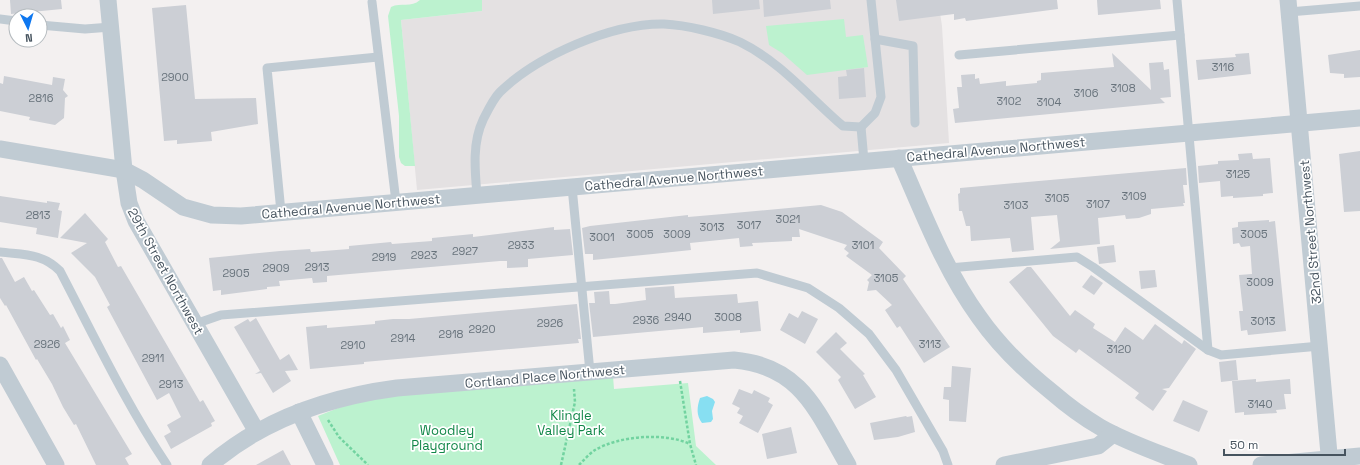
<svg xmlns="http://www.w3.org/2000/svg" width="1360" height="465" font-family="'Space Grotesk',sans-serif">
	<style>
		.education { fill: #e4e1e2 }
		.green { fill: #bcf2cf }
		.water { fill: #87dff2 }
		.building { fill: #cccfd5 }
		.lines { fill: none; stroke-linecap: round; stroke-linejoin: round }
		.path { stroke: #72d3a0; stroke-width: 2.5; stroke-dasharray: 3 2; stroke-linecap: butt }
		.service { stroke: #c0cbd3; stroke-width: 9 }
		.minor { stroke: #c0cbd3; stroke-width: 17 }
		.labels { text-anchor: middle; stroke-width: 3.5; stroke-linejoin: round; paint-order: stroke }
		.number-label { font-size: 11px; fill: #68737c }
		.street-label { font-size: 13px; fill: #47545f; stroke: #fff }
		.park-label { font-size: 13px; fill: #118748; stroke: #fff }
	</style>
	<rect width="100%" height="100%" fill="#f3f0f0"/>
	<path class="education" d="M482 0H938L942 26 949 143 417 190 401 20 482 11Z"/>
	<g class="green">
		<path d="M420 0H482V11L401 20 415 166H405L401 163 399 157V116L388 16 391 7C401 2 411 8 420 0Z"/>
		<path d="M844 19 846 37 863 35 868 67 807 75 782 53 769 45 766 26Z"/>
		<path d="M613 376 614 389 688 383 696 446 716 465H340L318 416 356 401 402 395Z"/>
	</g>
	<path class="water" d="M707 396 713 399 715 402 712 411 713 419 711 422 702 423C696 415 697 407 700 398Z"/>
	<g class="building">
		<path d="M10 0H61L62 9 11 14Z"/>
		<path d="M712 0H759L760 9 713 14Z"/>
		<path d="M763 0H830L831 9 764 17Z"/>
		<path d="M896 0H1057L1058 9 966 21 965 18 954 20V14L899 21Z"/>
		<path d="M1097 0H1160L1161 9 1098 15Z"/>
		<path d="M186 5 195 99 256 98 258 124 211 132 212 141 177 144V140L164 141 152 8Z"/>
		<path d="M1360 50V77L1344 78V74L1330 73 1328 55Z"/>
		<path d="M1112 53 1151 90 1149 63 1163 62 1164 70 1169 69 1171 97 1160 98 1165 103 955 123 953 109 959 108 957 87H962L961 75 975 74V79L979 78 980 84 1006 81V86L1037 83V81L1041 80V73L1114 67Z"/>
		<path d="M1249 53 1251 74 1198 80 1196 60 1236 57 1235 54Z"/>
		<path d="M864 68 866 97 839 99 838 77 847 76 846 70Z"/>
		<path d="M4 76 52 85 53 77 65 79 63 90 68 96 65 98 64 118 55 125 29 120 30 117 0 111V83L3 84Z"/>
		<path d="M1360 151V211L1344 212 1339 154Z"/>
		<path d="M1252 153 1253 159 1270 158 1273 193 1263 194V196L1233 198V196L1221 197 1220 181 1199 183 1198 166 1218 164V161L1239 160 1238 154Z"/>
		<path d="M1186 168 1187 185H1183L1185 203H1183L1184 206 1151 209V214L1139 218 1126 219 1125 215 1098 218 1100 244 1050 249 1060 241 1057 215 1031 217 1034 250 1012 252 1010 238 971 241 970 226H966L962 211H959L958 194 960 193V188Z"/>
		<path d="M0 196 47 203V201L60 203 58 210 62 211 58 238 36 234 37 228 0 222Z"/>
		<path d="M821 205 842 212 883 242 879 248 906 276 903 279 950 347 924 363 900 326 897 328 885 310 892 305 876 290 867 291 869 282 867 280 872 275 846 256 849 253 844 249 847 245 799 229 800 237H792V241L752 243 753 246 740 247 739 238 690 243 691 250 653 254 593 260V254H585L582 228 590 226 688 215V217L723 214Z"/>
		<path d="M85 213 108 239 105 242 118 267 121 266 200 402 203 400 215 421 211 423 212 426 171 449 164 436 171 432 167 425 181 417 169 393 157 400 107 307 110 305 95 277 71 253 87 243 60 238Z"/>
		<path d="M1269 220V222L1275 221 1286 331 1248 335 1247 330 1241 331 1239 311H1243L1239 275 1252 274 1250 246 1241 247 1239 243 1233 244 1232 228 1238 227V222Z"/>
		<path d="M554 227V230L570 229 573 255 528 259V267L507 268V261H500L327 276V282L313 283 312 278 279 281 280 286 267 287V289L221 295V290L213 291 209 258 280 251 310 249 311 252 349 249V246L391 242 392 244 432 241V238L473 234V237Z"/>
		<path d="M1114 245 1116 262 1099 264 1097 247Z"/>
		<path d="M0 258H2L15 282 24 277 32 291 34 290 50 315 53 314 61 328 63 326 70 340 65 343 132 454 125 458 129 465H96L76 424 74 425 63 407 52 384 37 359 36 360 6 305 5 306 0 298Z"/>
		<path d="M1027 267H1031L1070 316 1075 310 1095 324 1093 328 1115 342 1125 327 1143 340 1155 324 1182 344 1184 340 1196 349 1169 388 1162 389 1167 391 1153 411 1135 398 1139 393 1079 349 1076 353 1053 336 1009 282Z"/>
		<path d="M1155 270 1157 287 1141 289 1139 271Z"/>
		<path d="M1091 275 1103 283 1094 295 1082 287Z"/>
		<path d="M674 286 675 298 737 294 738 303 758 301 761 331 740 333V330L703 333V327L593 337 589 303H595L594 292 609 291 610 304H615L646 300 645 288Z"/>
		<path d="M577 304 581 339H578L579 343 364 362V364L310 369 306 327 327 325V328L375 324V321L393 319H409Z"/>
		<path d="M802 311 818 319 805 344 780 330 789 313 798 318Z"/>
		<path d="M256 318 280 360 289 354 298 370 285 371 291 381 273 393 261 373 255 374 260 371 234 327 248 319 250 322Z"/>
		<path d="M836 332 847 343 840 349 865 374 863 375 876 397 855 409 838 380 841 377 816 352Z"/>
		<path d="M1236 360 1238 380 1221 382 1219 362Z"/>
		<path d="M952 366 971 368 966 422 949 421V400L943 399 944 387H951Z"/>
		<path d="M1256 379V382L1290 379 1291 394H1284L1286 409 1276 410 1277 413 1244 415V412L1235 413 1232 381Z"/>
		<path d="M739 389 752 394 754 390 770 398 768 402 773 405 758 433 739 423 743 416 737 413 740 408 732 404Z"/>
		<path d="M1183 400 1208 411 1199 432 1173 421Z"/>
		<path d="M906 416 907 417 912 416 915 432 898 437 874 440 870 423Z"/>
		<path d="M791 427 797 453 767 459 762 434Z"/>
		<path d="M283 450 291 465H256Z"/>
	</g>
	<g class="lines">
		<g class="path">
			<path d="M680 381 690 444 696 465"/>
			<path d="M328 420 339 437 368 465"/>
			<path d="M561 465 575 402 574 389"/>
			<path d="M579 465C584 460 589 454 595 450 619 436 664 432 690 444"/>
		</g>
		<g class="service">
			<path d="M1177 0 1208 350"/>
			<path d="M372 2 396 202"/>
			<path d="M1289 12 1360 6"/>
			<path d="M0 19 16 21"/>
			<path d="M40 25 85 29 111 27"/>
			<path d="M875 39 913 46 915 123"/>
			<path d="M959 55 1180 35"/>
			<path d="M861 127 864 161"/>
			<path d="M572 187 590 372"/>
			<path d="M477 195C475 171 472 143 483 120 487 112 493 99 500 92 537 56 612 23 664 24 686 25 720 33 740 42 781 62 809 97 843 126L861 127 875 113 881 97 871 0"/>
			<path d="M281 212 267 68 378 57"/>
			<path d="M0 252C24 255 42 253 60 271 94 336 126 404 167 465"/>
			<path d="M949 268 1077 257 1093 267 1208 350 1221 355 1320 346"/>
			<path d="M195 324 221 315 757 273 808 288 839 308 869 334 896 370 943 451 948 465"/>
		</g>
		<g class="minor">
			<path d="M108 0 124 170 129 203 136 221 257 432"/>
			<path d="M1288 0 1330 465"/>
			<path d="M0 149 124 170 143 180 183 207 212 215 241 216 1360 118"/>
			<path d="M899 158C923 212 944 269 979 317 1000 347 1025 371 1053 393 1068 406 1083 417 1100 427 1128 443 1159 453 1189 465"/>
			<path d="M0 365 56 465"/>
			<path d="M299 412 325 465"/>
			<path d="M210 465C262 420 329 397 397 388L734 360C802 366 817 412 848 465"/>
			<path d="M1004 465 1098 446 1113 434"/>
			<path d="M1261 465 1360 456"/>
		</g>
	</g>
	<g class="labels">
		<g class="number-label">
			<text x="1223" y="71">3116</text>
			<text x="175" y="81">2900</text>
			<text x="1123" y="92">3108</text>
			<text x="1086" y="97">3106</text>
			<text x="41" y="102">2816</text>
			<text x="1009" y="105">3102</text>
			<text x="1049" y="106">3104</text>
			<text x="1238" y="178">3125</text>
			<text x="1134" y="200">3109</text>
			<text x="1057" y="202">3105</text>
			<text x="1098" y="208">3107</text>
			<text x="1016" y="209">3103</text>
			<text x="38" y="219">2813</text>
			<text x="788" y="223">3021</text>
			<text x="749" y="229">3017</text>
			<text x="712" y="231">3013</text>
			<text x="640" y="238">3005</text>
			<text x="677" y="238">3009</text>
			<text x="1254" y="238">3005</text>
			<text x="602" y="241">3001</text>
			<text x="521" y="249">2933</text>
			<text x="863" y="249">3101</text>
			<text x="465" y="255">2927</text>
			<text x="424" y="259">2923</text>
			<text x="384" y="261">2919</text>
			<text x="317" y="271">2913</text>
			<text x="276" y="272">2909</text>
			<text x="236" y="277">2905</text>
			<text x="886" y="282">3105</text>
			<text x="1260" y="286">3009</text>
			<text x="678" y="321">2940</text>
			<text x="728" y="321">3008</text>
			<text x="646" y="324">2936</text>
			<text x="1263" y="325">3013</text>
			<text x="550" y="327">2926</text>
			<text x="482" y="333">2920</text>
			<text x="451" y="338">2918</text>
			<text x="403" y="342">2914</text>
			<text x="47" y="348">2926</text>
			<text x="930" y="348">3113</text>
			<text x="353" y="349">2910</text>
			<text x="1119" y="353">3120</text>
			<text x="153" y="362">2911</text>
			<text x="171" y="388">2913</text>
			<text x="1260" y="408">3140</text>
		</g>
		<g class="street-label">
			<text transform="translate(996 149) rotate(-5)" y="5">Cathedral Avenue Northwest</text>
			<text transform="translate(674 178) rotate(-5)" y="5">Cathedral Avenue Northwest</text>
			<text transform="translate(351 206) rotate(-5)" y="5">Cathedral Avenue Northwest</text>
			<text transform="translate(1310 232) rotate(-95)" y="5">32nd Street Northwest</text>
			<text transform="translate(166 271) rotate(61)" y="5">29th Street Northwest</text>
			<text transform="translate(545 376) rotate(-5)" y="5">Cortland Place Northwest</text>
		</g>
		<g class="park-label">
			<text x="571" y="420">Klingle<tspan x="571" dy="15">Valley Park</tspan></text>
			<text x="447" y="435">Woodley<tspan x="447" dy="15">Playground</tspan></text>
		</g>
	</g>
	<g transform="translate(28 28) rotate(175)"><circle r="19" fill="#ffffff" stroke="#b5bbbf"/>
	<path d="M0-3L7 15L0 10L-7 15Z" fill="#0d77f0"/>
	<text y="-6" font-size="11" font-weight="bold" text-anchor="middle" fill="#47545f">N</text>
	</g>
	<path d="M1224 449v6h121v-6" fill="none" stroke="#47545f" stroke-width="2"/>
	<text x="1230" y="449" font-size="12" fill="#47545f" stroke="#ffffff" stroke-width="3" paint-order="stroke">50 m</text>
</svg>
